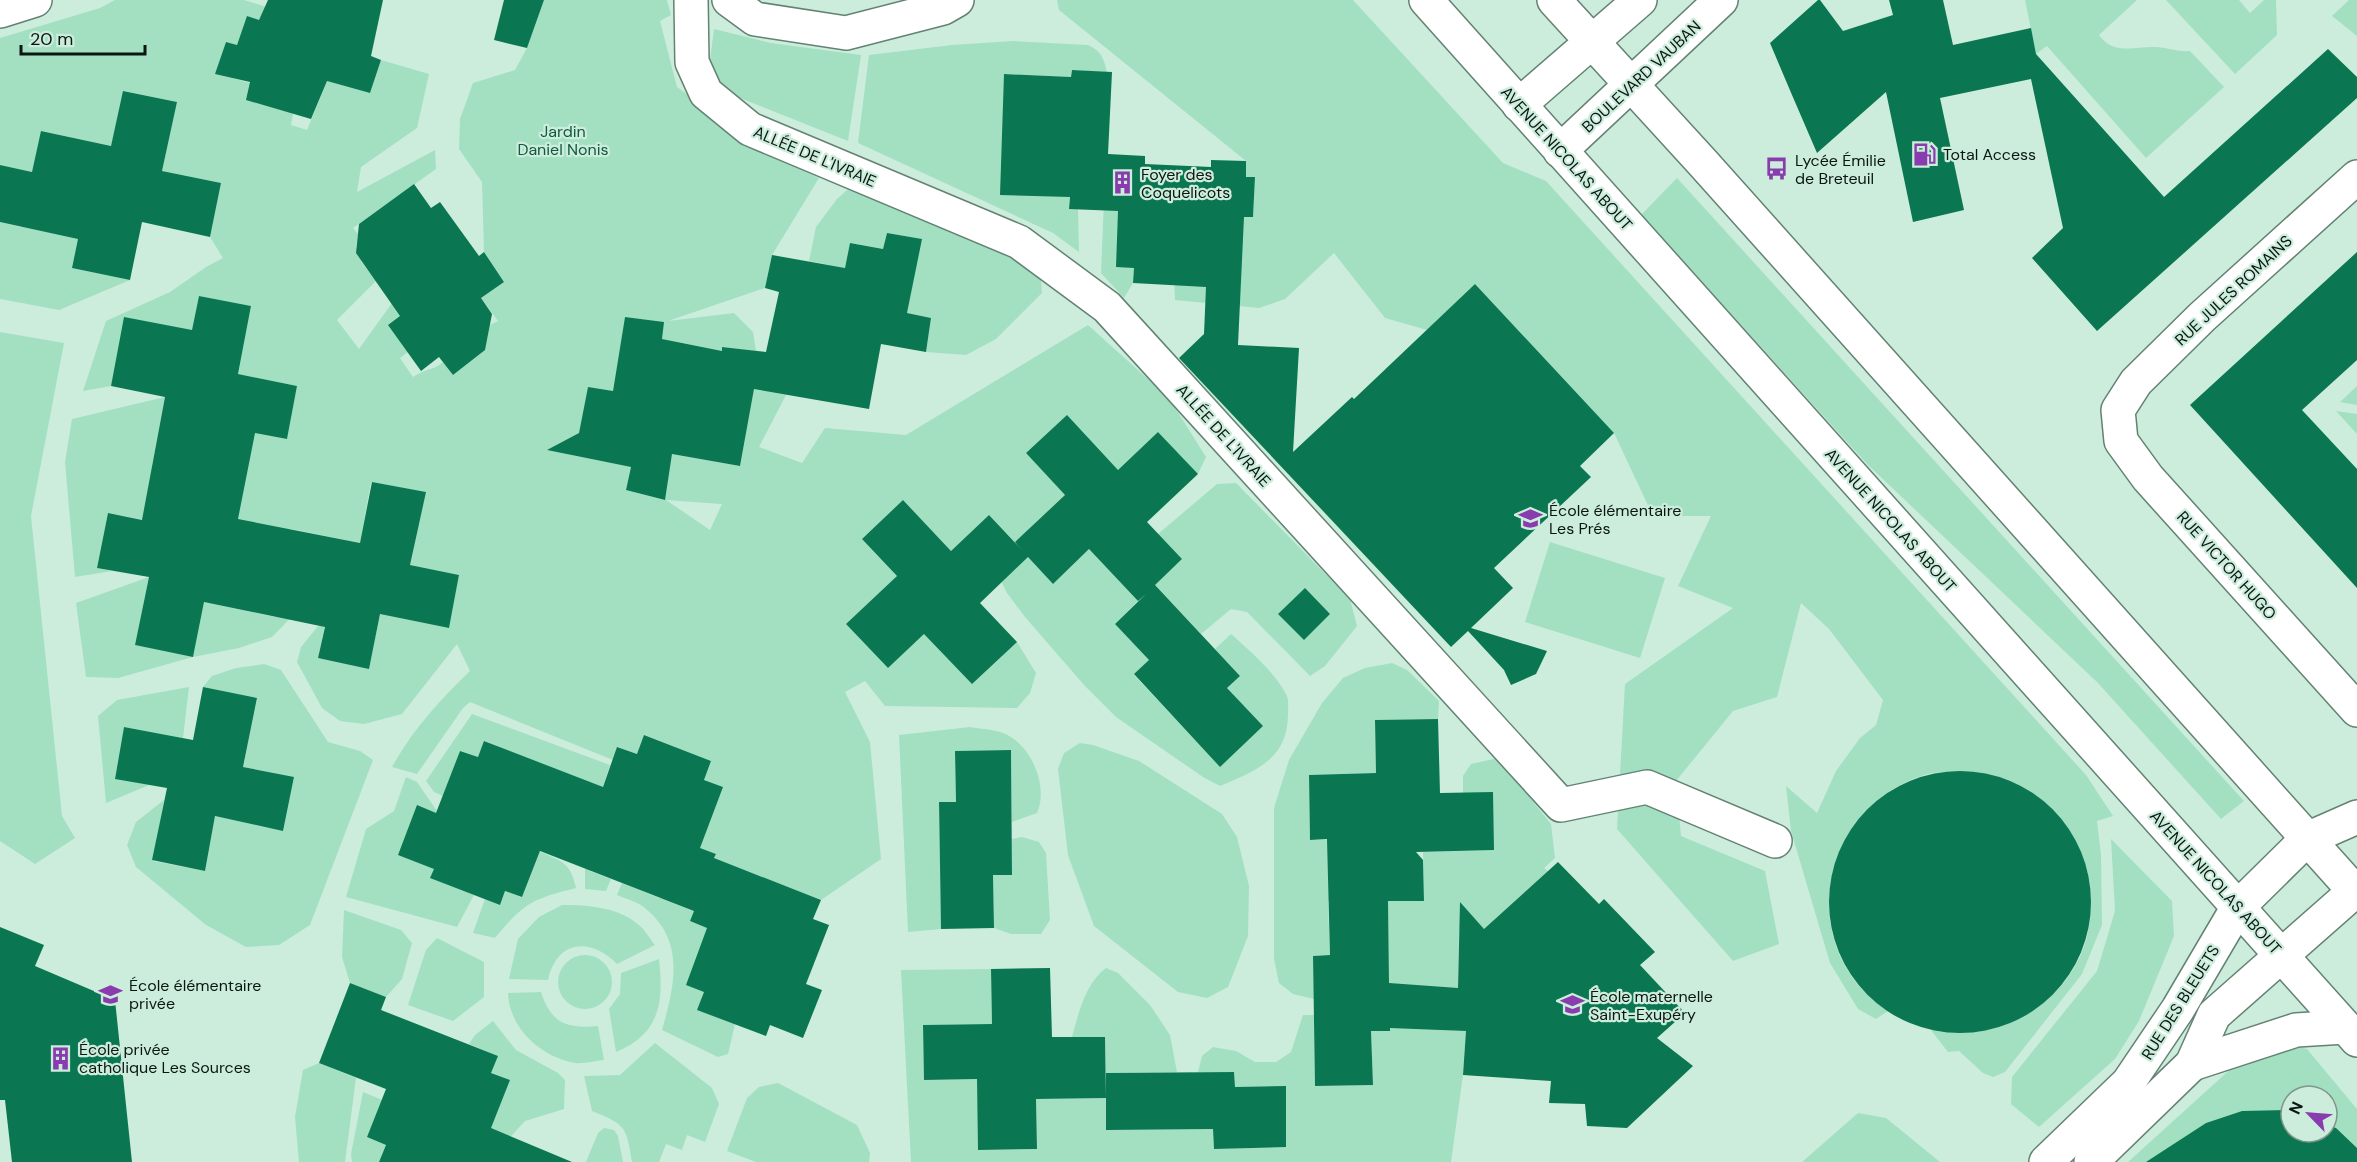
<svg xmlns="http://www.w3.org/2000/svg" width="2357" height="1162" font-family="'DM Sans',sans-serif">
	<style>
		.green { fill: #a3e0c2; fill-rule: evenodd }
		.building { fill: #0b7652 }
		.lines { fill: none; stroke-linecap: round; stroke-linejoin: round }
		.street-casing { stroke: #648273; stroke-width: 36 }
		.secondary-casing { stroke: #648273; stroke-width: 36 }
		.street { stroke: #fff; stroke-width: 33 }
		.secondary { stroke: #fff; stroke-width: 33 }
		.labels { text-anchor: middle; stroke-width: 4.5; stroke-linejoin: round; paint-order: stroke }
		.street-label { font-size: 16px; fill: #0a1611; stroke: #cceddc }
		.park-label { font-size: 16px; fill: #12593f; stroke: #cceddc }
		.poi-label { font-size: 16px; fill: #0a1611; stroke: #cceddc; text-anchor: start }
	</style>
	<rect width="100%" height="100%" fill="#cceddc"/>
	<g class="green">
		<path d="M115 0H244L270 8 264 22 247 17 237 45 226 42 218 67 232 78 250 83 293 114 291 125 307 130 327 81 370 93 381 60 429 74 417 128 361 167 357 192 435 150 436 169 353 228 358 234 356 248 365 259 361 261 376 281 337 320 359 349 392 303 401 316 389 325 408 352 400 358 413 377C424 369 435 370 443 362L453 375 480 354 477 348 487 339 490 325 498 321 481 298 504 282 484 252 482 182 459 149 460 119 473 83 515 70 527 48 544 0H667L671 15 660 21 677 87 775 158 819 178 772 255 765 288 668 321 734 313 753 332 756 351 723 347 722 351 662 339 663 322 625 317 613 391 588 388 579 433 569 439 567 454 631 467 626 490 664 500 672 454 740 466 754 389 786 395 759 447 802 463 825 428 906 435 1088 325 1169 398 1206 457 1198 474 1158 432 1118 470 1066 416 1026 453 1065 495 1015 542 989 515 951 551 903 500 862 539 897 576 846 624 888 668 924 634 1017 642 1036 673 1030 693 1017 708 885 706 865 681 845 692 870 742 881 859 821 900 749 872 708 875 716 854 694 846 723 787 704 780 711 761 645 735 637 754 618 747 613 760 470 702 463 708 417 774 392 767C413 729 440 700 470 671L457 644 402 714 364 724 340 721 322 708 297 662 301 647 327 615 318 658 369 668 380 614 449 628 459 575 410 565 425 492 371 482 360 543 291 529 231 554 219 426 287 439 297 386 238 374 251 306 199 296 189 346 125 318 111 386 83 391 106 321 170 292 206 267 223 258 210 237 221 183 162 171 177 102 124 91 111 146 42 131 32 172 0 165V38L100 8ZM666 500 721 504H722L710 530Z"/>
		<path d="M1057 0H1353L1503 163 1546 181 2086 775 2113 816 2097 821 2101 855 2102 925 2082 974 2005 1072 1993 1077 1983 1073 1959 1051 1948 1052 1931 1030C1997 1045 2069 1004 2087 937 2089 929 2089 919 2090 910 2095 877 2079 839 2056 815 2029 786 1995 771 1955 772 1948 773 1940 772 1933 773 1916 776 1901 784 1887 793 1811 846 1808 960 1888 1011L1876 1019 1858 1009 1830 963 1791 831 1786 786 1817 813 1836 771 1860 738 1876 725 1883 700 1829 629 1801 603 1777 697 1733 711 1676 781 1681 836 1765 871 1779 944 1733 961 1617 829 1625 684 1733 608 1678 586 1711 516H1653L1614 433 1475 284 1427 330 1385 318 1334 253 1285 299 1259 308 1175 300 1174 277 1206 279V292L1244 217H1253L1255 177H1246V161L1059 10Z"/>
		<path d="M2025 0H2137L2099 35C2114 56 2135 46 2157 47 2169 48 2178 52 2190 51L2224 87 2146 158 2047 46 2036 54Z"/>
		<path d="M2166 0H2239L2250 13 2264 0H2276L2277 35 2235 74Z"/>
		<path d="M2349 0H2357V36L2332 16Z"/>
		<path d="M714 29 771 43 861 55 848 141 730 94 709 68Z"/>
		<path d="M1013 41 1088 45C1101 51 1104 58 1107 72L1072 70 1071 77 1004 74 1070 190 1069 209H1078L1079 252 1053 233 858 143 869 55 952 45Z"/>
		<path d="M1677 178 2244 801 2221 819 2097 682 1868 465 1641 215Z"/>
		<path d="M856 182 1040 269 1042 293 996 339 966 355 926 352 931 318 907 313 921 239 887 233 883 249 850 243 845 268 809 261 816 227 837 199Z"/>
		<path d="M30 183 88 195 72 268 130 280 59 310 0 299V222L21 227Z"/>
		<path d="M1104 200 1130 202 1134 268 1133 283 1124 298 1101 273Z"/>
		<path d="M0 332 64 343 31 516 62 816 75 838 35 864 0 841Z"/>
		<path d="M2357 386V405L2340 402Z"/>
		<path d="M165 397 152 466 187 473 175 526 108 513 97 568 112 571 75 577 65 462 72 419Z"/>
		<path d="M2336 411 2357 414V434Z"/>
		<path d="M1236 483 1350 599 1357 626 1325 666 1310 676 1247 612 1231 609 1201 634 1155 585 1182 559 1158 534 1217 484Z"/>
		<path d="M1550 542 1665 578 1640 658 1525 622Z"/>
		<path d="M1089 549 1138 601 1115 624 1149 660 1134 675 1220 766 1263 726 1227 688 1240 676 1215 649 1231 634C1250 651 1276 673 1287 696 1289 701 1288 709 1288 714 1288 759 1256 771 1220 786L1203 777 1116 717 1084 685 1025 617 1007 593 1001 581 1028 557 1053 584Z"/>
		<path d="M149 577 135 645 193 656 204 602 275 617 318 590 272 637 239 648 193 657 118 678 86 677 76 603Z"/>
		<path d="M1392 663 1407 670 1439 701 1438 719 1375 720 1376 773 1309 775 1310 840 1357 839 1358 902 1328 901 1330 955 1313 956 1314 999 1293 994 1279 983 1274 959V808L1289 760 1322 703 1343 678 1365 668Z"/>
		<path d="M264 664 281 670 328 742 360 751 373 760 310 925 279 945 246 947 206 925 136 867 127 845 136 822 164 800 153 861 205 871 215 816 283 830 294 778 243 767 257 699 203 687 212 676 236 668Z"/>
		<path d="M189 687 183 738 124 727 115 778 149 785 106 803 98 716 117 700Z"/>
		<path d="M472 714 610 765 602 789 485 741 478 757 460 751 443 796 434 792 426 781Z"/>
		<path d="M970 727C980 729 993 729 1003 733 1031 744 1049 786 1037 813L1012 822 1011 750 955 751 956 802H939L941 929 908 932 899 735Z"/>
		<path d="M1080 743 1093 745 1139 761 1222 814 1237 837 1249 886 1248 936 1228 987 1207 998 1178 992 1094 926 1068 855 1058 769 1064 753Z"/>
		<path d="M1498 758 1551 824 1555 858 1544 868 1548 871 1484 929 1459 930 1458 988H1447L1445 1030 1466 1031 1463 1075 1451 1162H911L901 970 991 969 992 1024 923 1025 924 1080 977 1079 979 1150 1037 1149 1036 1099 1106 1098 1107 1130 1213 1129 1214 1149 1286 1147 1285 1086 1235 1087 1234 1072H1198L1202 1056 1213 1047 1236 1051 1255 1062H1276L1291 1052 1303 1015H1314L1315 1086 1373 1085 1371 1031H1389L1388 901 1424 900 1423 852 1494 850 1463 793V776L1471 764Z"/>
		<path d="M406 777 417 782 439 814 417 806 434 869 431 878 474 895 457 927 346 897 366 829 394 811Z"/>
		<path d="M1022 837 1039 842 1046 853 1050 920 1041 934H1011L994 928 993 875H1012V839Z"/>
		<path d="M2111 839 2172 901 2174 936 2139 1021 2115 1059 2039 1127 2011 1104 2012 1077 2097 971 2115 911Z"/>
		<path d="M540 852C562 861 571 863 576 888 532 899 524 903 495 938L473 933 485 899 500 905 505 891 522 897Z"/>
		<path d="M594 860 590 871 611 879 606 891 585 889V868Z"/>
		<path d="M622 883 659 898 698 901 690 921 712 930 704 992 698 1010 735 1024 728 1054 718 1057 662 1030C674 987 686 942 646 909 639 902 626 899 617 895Z"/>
		<path d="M562 905C588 905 620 907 640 926 646 931 650 939 655 945L617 964C590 937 557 940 548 980L509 979 518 939 539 917Z"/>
		<path d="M344 910 401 930 412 943 402 979 386 997 350 983 342 957Z"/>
		<path d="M437 938 484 962V997L453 1021 408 1005 426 950Z"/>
		<circle cx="585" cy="982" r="27"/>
		<path d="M659 959C664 1002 660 1034 616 1052L609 1009 620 994 621 973Z"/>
		<path d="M1106 968 1118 973 1150 1005 1170 1035 1177 1072 1106 1073 1105 1037H1072C1079 1012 1085 984 1106 968Z"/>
		<path d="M541 992C551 1023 566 1029 598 1026L604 1060C595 1061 584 1064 575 1063 541 1057 509 1028 508 993Z"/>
		<path d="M493 1021 516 1050 558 1073 565 1080 564 1109 525 1121 504 1144 482 1135 494 1120 510 1080 491 1073 497 1056 469 1044 475 1035Z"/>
		<path d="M655 1043 712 1088 719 1104 705 1142 687 1135 682 1150 666 1144 659 1162H632C626 1126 626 1125 592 1111L584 1076 620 1075Z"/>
		<path d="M2290 1045 2307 1049 2357 1109V1148L2335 1128 2327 1125V1096H2291V1111H2242L2206 1123 2180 1140 2161 1162H2128L2246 1055Z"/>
		<path d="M319 1063 356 1078 345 1162H299L295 1117 303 1070Z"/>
		<path d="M778 1083 857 1125 870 1153 869 1162H756L727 1151 747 1098 759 1087Z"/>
		<path d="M363 1092 382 1100 367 1137 386 1145 379 1162H352L351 1154Z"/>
		<path d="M1858 1113 1886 1118 1940 1162H1802Z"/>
		<path d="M604 1128 614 1130 618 1136 623 1162H586L598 1133Z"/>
	</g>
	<g class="building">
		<path d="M268 0H383L371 56 381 60 370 93 327 81 311 119 246 100 250 82 215 74 226 42 237 45 247 16 259 20Z"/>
		<path d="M504 0H544L527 48 494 40Z"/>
		<path d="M1818 0H1820L1843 31 1893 15 1889 0H1943L1953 45 2031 28 2036 54 2164 197 2328 49 2357 77V98L2097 331 2032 258 2063 228 2031 79 1940 98 1964 210 1913 222 1886 92 1817 153 1792 95 1770 43Z"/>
		<path d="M1072 70 1112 72 1108 154 1145 156V164L1211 167V160L1246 161V177H1255L1253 217H1244L1238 345 1299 348 1293 452 1352 397 1354 399 1475 284 1614 433 1580 466 1591 477 1494 568 1513 588 1471 628 1547 651 1536 674 1511 685 1504 670 1468 631 1451 647 1179 358 1204 334 1206 287 1133 283 1134 268 1116 267 1118 211 1069 209 1070 197 1000 195 1004 74 1071 77Z"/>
		<path d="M123 91 177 102 162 171 221 183 210 237 142 222 130 280 72 268 78 239 0 222V165L32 172 41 131 111 146Z"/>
		<path d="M414 184 431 208 440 202 479 256 484 252 504 282 481 298 492 314 485 350 453 375 439 357 421 371 388 325 400 316 356 253 359 224Z"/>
		<path d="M887 233 922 239 907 313 931 318 926 352 881 344 869 409 754 389 740 466 672 454 665 500 626 490 631 467 547 450 579 433 588 387 613 391 625 317 664 322 662 339 722 351V347L766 352 779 292 765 288 772 255 845 268 850 243 883 249Z"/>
		<path d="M2357 252V360L2302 410 2357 469V588L2190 405Z"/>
		<path d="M199 296 251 306 238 374 297 386 287 439 255 433 238 519 360 543 372 482 426 492 410 565 459 575 449 628 380 614 369 669 318 658 325 627 204 602 193 657 135 645 149 577 97 568 108 513 142 520 165 397 111 386 124 317 192 330Z"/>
		<path d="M1067 415 1118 470 1158 432 1198 474 1147 522 1182 559 1155 585 1240 676 1227 688 1263 726 1220 767 1134 674 1149 660 1115 624 1146 594 1138 601 1089 549 1053 584 1028 557 980 603 1017 642 972 684 924 634 888 668 846 624 897 576 862 539 903 500 951 551 989 515 1023 551 1015 542 1065 495 1026 453Z"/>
		<path d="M1305 588 1330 614 1304 640 1278 614Z"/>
		<path d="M203 687 257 698 243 767 294 777 283 831 215 816 205 871 152 860 167 788 115 779 124 727 193 740Z"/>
		<path d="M1438 719 1440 793 1493 792 1494 850 1416 852 1423 860 1424 901H1388L1389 983 1458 988 1460 902 1484 929 1558 862 1599 904 1604 899 1655 952 1640 965 1685 1013 1657 1038 1693 1066 1627 1128 1587 1126 1585 1104 1549 1103 1551 1081 1463 1075 1466 1031 1390 1028V1031H1371L1373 1085 1315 1086 1313 956 1330 955 1327 839 1310 840 1309 775 1376 773 1375 720Z"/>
		<path d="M644 735 711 761 704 780 723 787 700 848 716 854 714 858 821 900 813 919 829 925 806 984 822 990 803 1038 770 1025 766 1036 697 1010 704 992 686 985 707 928 690 921 694 911 540 851 522 897 505 891 500 905 430 878 434 869 398 855 417 805 436 813 460 751 478 757 484 741 603 787 617 747 637 754Z"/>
		<path d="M1011 750 1012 875H993L994 928 941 929 939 802H956L955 751Z"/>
		<circle cx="1960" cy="902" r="131"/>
		<path d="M0 927 44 945 35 966 115 1000 132 1162H12L5 1100H0Z"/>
		<path d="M1050 968 1052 1037H1105L1106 1098 1036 1099 1037 1149 978 1150 977 1079 924 1080 923 1025 992 1024 991 969Z"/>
		<path d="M350 983 386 997 381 1010 498 1056 491 1073 510 1080 491 1128 572 1162H379L386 1145 367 1137 386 1089 319 1063Z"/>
		<path d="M1234 1072 1235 1087 1286 1086V1147L1214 1149 1213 1129 1106 1130V1073Z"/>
		<path d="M2287 1110 2291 1111V1132H2327V1125L2336 1128 2357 1148V1162H2146L2206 1123 2242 1111Z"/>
	</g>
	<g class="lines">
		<defs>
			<g id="street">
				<path d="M691 0 692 62 706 93 750 129 1019 242 1107 307 1561 805 1647 787 1775 841"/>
				<path d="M729 0 755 19 846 33 943 8 957 0"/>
				<path d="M0 11 35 0"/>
				<path d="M2357 177 2202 317 2136 382 2118 410 2121 441 2148 478 2357 710"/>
				<path d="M2192 1064 2296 1030 2345 1027"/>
				<path d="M2046 1162 2128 1083 2178 1009 2238 907 2307 839 2357 817"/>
				<path d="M2091 1162 2192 1064 2214 1015 2357 889"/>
			</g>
			<g id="secondary">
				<path d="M1426 0 2357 1040"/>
				<path d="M1554 0 1703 163 2357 894"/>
				<path d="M1519 105 1640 0"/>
				<path d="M1560 151 1721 0"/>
			</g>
		</defs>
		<use href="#street" class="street-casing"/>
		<use href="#secondary" class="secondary-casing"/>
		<use href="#street" class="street"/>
		<use href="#secondary" class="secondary"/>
	</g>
	<defs>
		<symbol id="fuel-bare" viewBox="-9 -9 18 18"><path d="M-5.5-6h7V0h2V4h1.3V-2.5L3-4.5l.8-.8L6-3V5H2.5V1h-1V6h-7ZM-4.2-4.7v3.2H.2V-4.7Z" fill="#893cad" stroke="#cceddc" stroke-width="2.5" paint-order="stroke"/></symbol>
		<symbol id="bus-bare" viewBox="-9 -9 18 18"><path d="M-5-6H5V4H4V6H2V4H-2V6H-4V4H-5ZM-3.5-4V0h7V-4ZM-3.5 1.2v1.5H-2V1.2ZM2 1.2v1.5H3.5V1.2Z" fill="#893cad" stroke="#cceddc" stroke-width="2.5" paint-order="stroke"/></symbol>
		<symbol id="building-bare" viewBox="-9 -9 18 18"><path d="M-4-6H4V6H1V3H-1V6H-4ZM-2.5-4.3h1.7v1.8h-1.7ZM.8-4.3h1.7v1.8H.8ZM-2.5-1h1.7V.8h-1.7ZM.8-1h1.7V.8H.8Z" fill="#893cad" stroke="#cceddc" stroke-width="2.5" paint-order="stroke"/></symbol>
		<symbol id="school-bare" viewBox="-9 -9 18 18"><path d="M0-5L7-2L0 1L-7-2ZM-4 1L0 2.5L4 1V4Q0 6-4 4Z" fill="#893cad" stroke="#cceddc" stroke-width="2.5" paint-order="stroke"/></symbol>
	</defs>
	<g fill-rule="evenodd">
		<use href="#fuel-bare" x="1908" y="138" width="33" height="33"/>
		<use href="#bus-bare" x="1760" y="152" width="33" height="33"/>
		<use href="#building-bare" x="1106" y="166" width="33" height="33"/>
		<use href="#school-bare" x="1514" y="502" width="33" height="33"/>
		<use href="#school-bare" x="94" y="978" width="33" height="33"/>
		<use href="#school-bare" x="1556" y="988" width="33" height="33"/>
		<use href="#building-bare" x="44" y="1042" width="33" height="33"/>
	</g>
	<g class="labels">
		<g class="street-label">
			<text transform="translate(1641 76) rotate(-43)" y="6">BOULEVARD VAUBAN</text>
			<text transform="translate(815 156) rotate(23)" y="6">ALLÉE DE L'IVRAIE</text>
			<text transform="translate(1567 158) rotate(48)" y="6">AVENUE NICOLAS ABOUT</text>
			<text transform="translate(2233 290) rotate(-43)" y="6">RUE JULES ROMAINS</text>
			<text transform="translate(1224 435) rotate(48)" y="6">ALLÉE DE L'IVRAIE</text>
			<text transform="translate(1891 520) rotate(48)" y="6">AVENUE NICOLAS ABOUT</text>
			<text transform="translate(2227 565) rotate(48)" y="6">RUE VICTOR HUGO</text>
			<text transform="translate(2216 882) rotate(48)" y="6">AVENUE NICOLAS ABOUT</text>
			<text transform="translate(2180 1002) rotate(-58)" y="6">RUE DES BLEUETS</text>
		</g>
		<g class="park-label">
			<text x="563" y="137">Jardin<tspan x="563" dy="18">Daniel Nonis</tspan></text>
		</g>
		<g class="poi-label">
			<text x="1943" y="160">Total Access</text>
			<text x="1795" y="166">Lycée Émilie<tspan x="1795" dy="18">de Breteuil</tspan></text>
			<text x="1141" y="180">Foyer des<tspan x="1141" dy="18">Coquelicots</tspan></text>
			<text x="1549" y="516">École élémentaire<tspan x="1549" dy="18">Les Prés</tspan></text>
			<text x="129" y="991">École élémentaire<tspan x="129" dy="18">privée</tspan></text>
			<text x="1590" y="1002">École maternelle<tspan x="1590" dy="18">Saint-Exupéry</tspan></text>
			<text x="79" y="1055">École privée<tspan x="79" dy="18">catholique Les Sources</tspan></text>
		</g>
	</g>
	<g transform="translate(2309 1114) rotate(295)"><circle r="28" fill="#cceddc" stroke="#7e978b" stroke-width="1.5"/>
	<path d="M0-4.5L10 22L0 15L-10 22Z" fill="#893cad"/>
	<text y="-9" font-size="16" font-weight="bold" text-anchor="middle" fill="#0a1611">N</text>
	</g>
	<path d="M21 45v9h124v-9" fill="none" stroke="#0a1611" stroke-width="3"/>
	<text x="30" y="45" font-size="18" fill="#0a1611" stroke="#cceddc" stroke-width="4.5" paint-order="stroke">20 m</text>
</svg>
